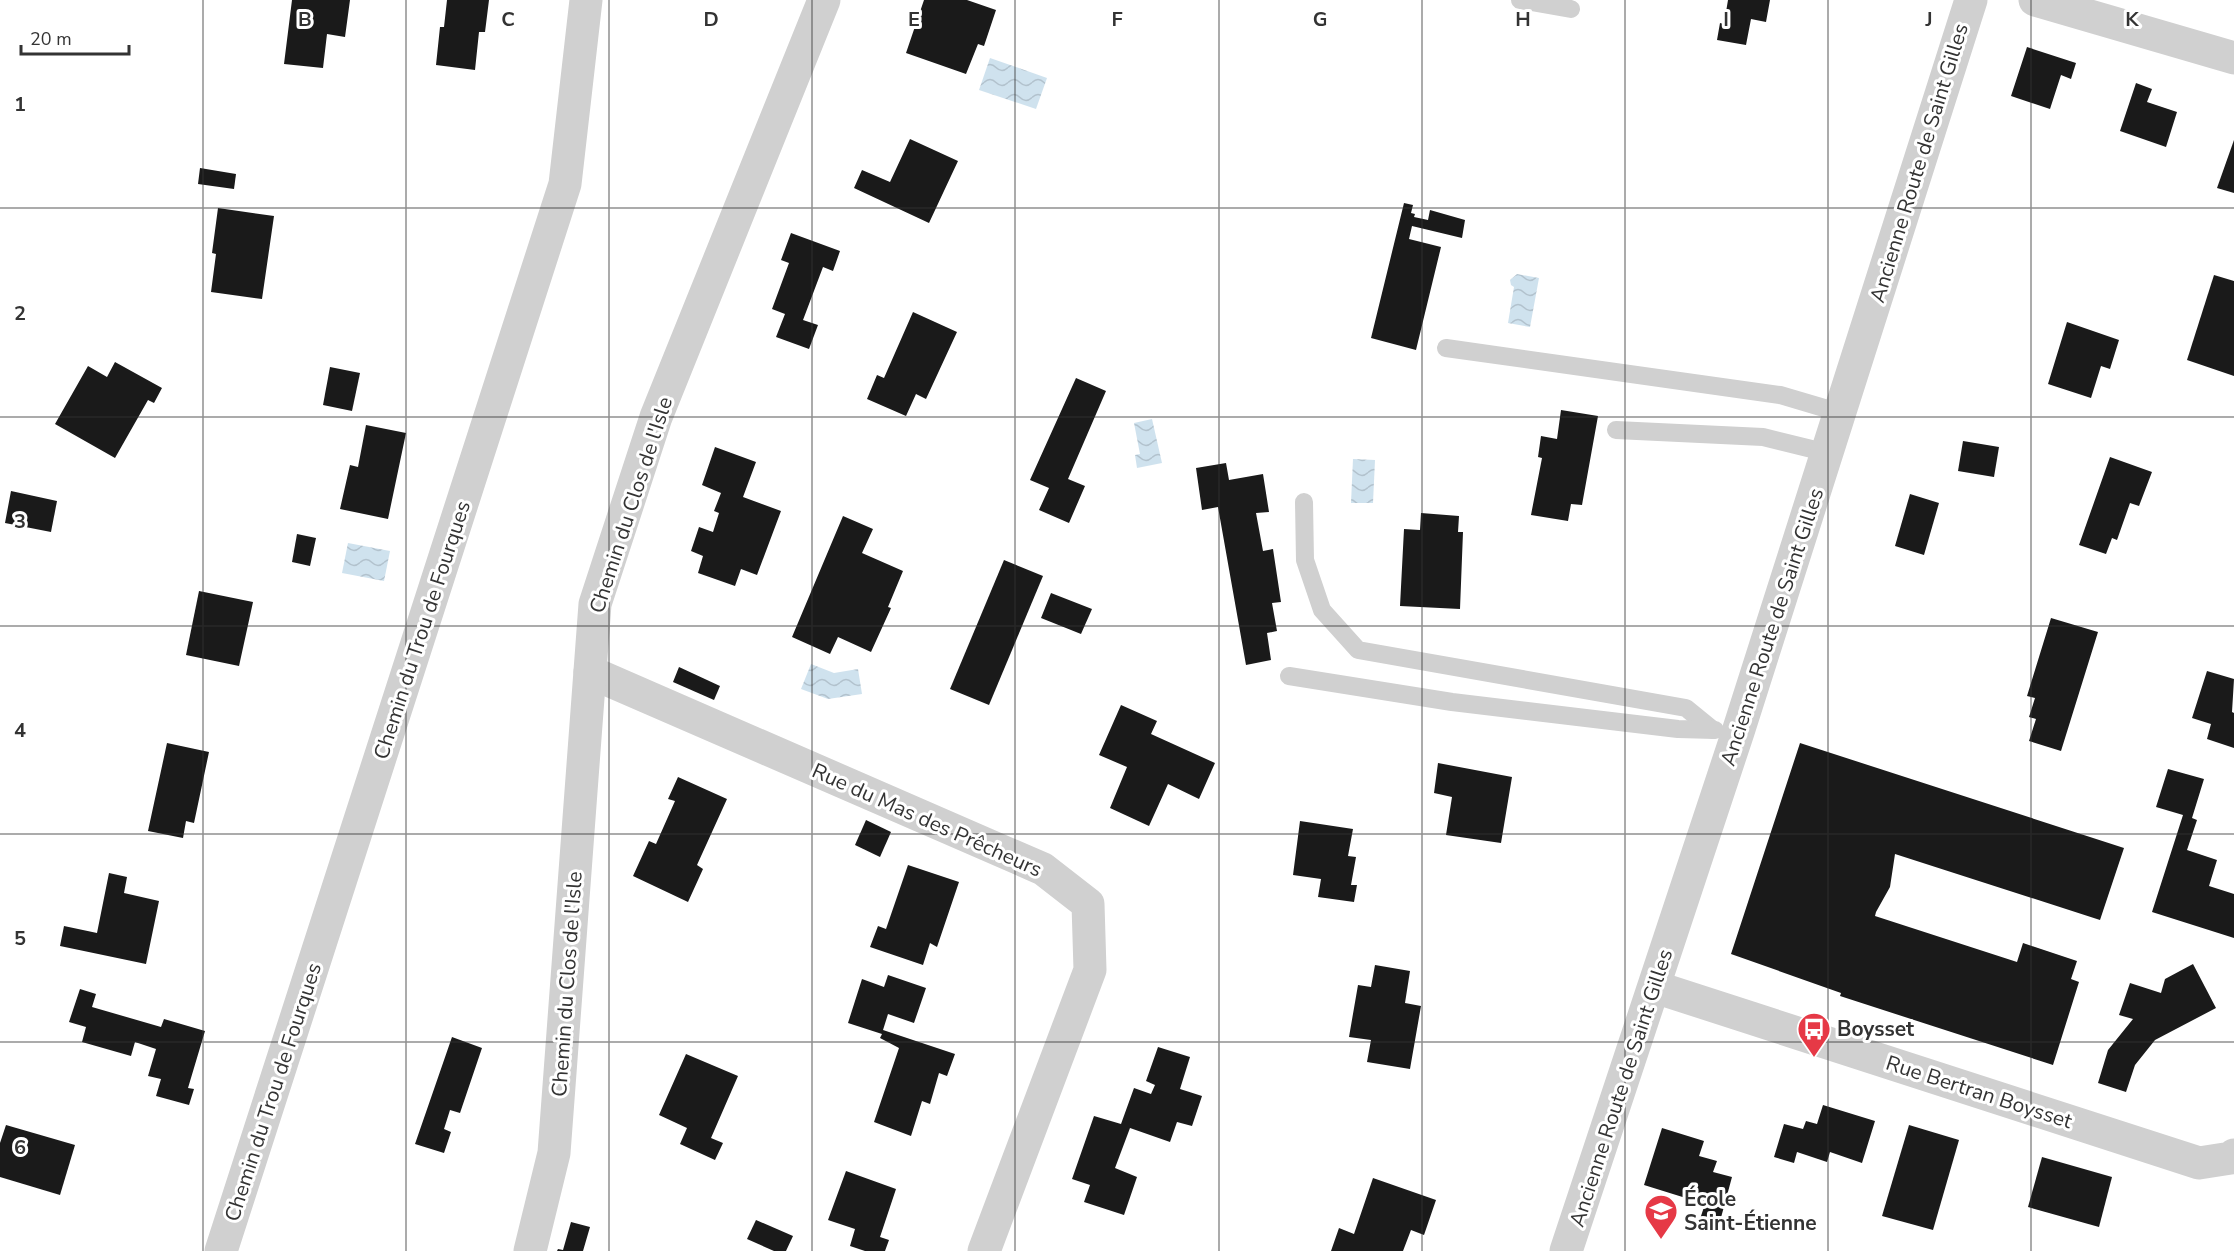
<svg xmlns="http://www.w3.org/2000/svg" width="2234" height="1251" font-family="'Nunito Sans',sans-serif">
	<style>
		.water { fill: url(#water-waves) }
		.building { fill: #1a1a1a }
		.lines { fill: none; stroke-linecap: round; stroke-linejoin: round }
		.service { stroke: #d0d0d0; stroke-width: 18 }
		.minor { stroke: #d0d0d0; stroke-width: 33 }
		.tertiary { stroke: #d0d0d0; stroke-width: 33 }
		.grid { fill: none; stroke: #333; stroke-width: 1.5; stroke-opacity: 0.55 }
		.labels { text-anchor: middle; stroke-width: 6; stroke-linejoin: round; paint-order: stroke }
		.street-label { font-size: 21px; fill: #333; stroke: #fff }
		.poi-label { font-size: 21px; font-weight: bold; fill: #333; stroke: #fff; text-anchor: start }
		.grid-label { font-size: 20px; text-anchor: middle; font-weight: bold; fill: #333; stroke: #fff; stroke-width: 6; stroke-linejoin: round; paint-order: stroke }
	</style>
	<defs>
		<pattern id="water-waves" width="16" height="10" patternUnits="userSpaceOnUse" patternTransform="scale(1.5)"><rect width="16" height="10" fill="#cfe2ee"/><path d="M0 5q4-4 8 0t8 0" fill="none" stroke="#b2c2cd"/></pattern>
	</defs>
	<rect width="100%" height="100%" fill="#fff"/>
	<g class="water">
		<path d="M990 58 1047 78 1036 109 979 90Z"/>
		<path d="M1517 274 1539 278 1530 327 1508 323 1514 287 1511 285 1510 280Z"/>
		<path d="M1152 419 1162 463 1137 468 1135 455 1140 454 1134 423Z"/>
		<path d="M1353 459 1375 460 1373 503H1351Z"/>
		<path d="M348 543 390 551 384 581 342 573Z"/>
		<path d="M811 664 834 673 858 669 862 694 828 699 801 689Z"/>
	</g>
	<g class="building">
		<path d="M292 0H350L345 37 327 34 323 68 284 64Z"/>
		<path d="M447 0H489L485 32H479L475 70 436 65 440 27H444Z"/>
		<path d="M924 0H967L996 10 984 46 978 44 966 74 906 53Z"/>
		<path d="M1728 0H1770L1766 22 1751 19 1746 45 1717 40 1720 23 1724 24Z"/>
		<path d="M2027 47 2076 63 2071 79 2061 75 2050 109 2011 96Z"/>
		<path d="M2136 83 2152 89 2147 102 2177 112 2166 147 2120 131Z"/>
		<path d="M910 139 958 161 929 223 854 188 862 170 890 182Z"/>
		<path d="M2234 140V193L2217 188Z"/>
		<path d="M200 168 236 174 234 189 198 184Z"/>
		<path d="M1404 203 1413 205 1411 213 1415 214 1414 217 1428 220 1430 210 1465 220 1462 238 1412 226 1409 239 1441 247 1416 350 1371 338Z"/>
		<path d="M218 208 274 216 262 299 211 292 216 254 212 253Z"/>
		<path d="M791 233 840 251 833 271 823 267 803 320 818 325 809 349 776 337 785 314 772 309 789 263 781 260Z"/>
		<path d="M2214 275 2234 281V376L2187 360Z"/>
		<path d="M913 312 957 332 926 399 916 394 906 416 867 399 877 375 884 378Z"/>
		<path d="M2067 322 2119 340 2110 369 2101 366 2091 398 2048 384Z"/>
		<path d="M115 362 162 388 154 403 148 400 115 458 55 424 88 366 107 377Z"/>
		<path d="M330 367 360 373 352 411 323 405Z"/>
		<path d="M1076 378 1106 391 1068 479 1085 486 1069 523 1039 510 1049 488 1030 480Z"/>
		<path d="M1561 410 1598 416 1582 505 1571 504 1568 521 1531 515 1542 458 1538 457 1541 436 1557 439Z"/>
		<path d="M366 425 406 433 388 519 340 509 350 465 358 467Z"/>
		<path d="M1963 441 1999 447 1994 477 1958 471Z"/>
		<path d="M715 447 756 462 743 497 781 511 757 575 741 569 735 586 698 573 703 556 691 551 699 527 713 532 719 513 714 511 721 493 702 485Z"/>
		<path d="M2110 457 2152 472 2139 506 2130 503 2117 540 2112 538 2106 554 2079 545Z"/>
		<path d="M1226 463 1229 480 1263 474 1269 512 1256 513 1263 551 1273 549 1281 602 1272 603 1277 631 1267 633 1271 660 1246 665 1218 507 1202 510 1196 468Z"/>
		<path d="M11 491 57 501 51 532 5 523Z"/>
		<path d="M1910 494 1939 503 1924 555 1895 546Z"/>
		<path d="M1421 513 1459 516 1458 532H1463L1460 609 1400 606 1404 529 1420 530Z"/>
		<path d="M843 516 873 529 862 553 903 571 888 607 891 608 871 652 838 637 830 654 792 637Z"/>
		<path d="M297 534 316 538 310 566 292 562Z"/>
		<path d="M1004 560 1043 576 989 705 950 689Z"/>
		<path d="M199 591 253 602 239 666 186 655Z"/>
		<path d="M1051 593 1092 609 1081 634 1041 618Z"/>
		<path d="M2051 618 2098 632 2061 751 2029 741 2036 719 2029 717 2035 698 2027 696Z"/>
		<path d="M679 667 720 686 714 700 673 682Z"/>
		<path d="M2207 671 2234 679 2232 712 2234 713V748L2207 739 2211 724 2192 718Z"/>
		<path d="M1121 705 1157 721 1151 734 1215 763 1199 799 1168 784 1149 826 1110 808 1127 767 1099 755Z"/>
		<path d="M167 743 209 752 194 823 186 821 183 838 148 831Z"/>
		<path d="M1800 743 2124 848 2100 920 1895 854 1890 887 1876 912 1875 916 2017 962 2023 943 2077 961 2071 979 2079 982 2053 1065 1840 996 1841 993 1731 954Z"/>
		<path d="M1438 763 1512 777 1501 843 1446 835 1452 797 1434 793Z"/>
		<path d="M2168 769 2204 779 2192 818 2197 820 2187 850 2217 860 2209 886 2234 894V938L2152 912 2183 815 2156 807Z"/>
		<path d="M678 777 727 799 697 865 703 869 688 902 633 876 649 841 656 844 675 801 668 799Z"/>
		<path d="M866 820 891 832 880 857 855 845Z"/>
		<path d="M1300 821 1353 829 1348 856 1356 857 1351 885H1357L1354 902 1318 897 1321 879 1293 875Z"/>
		<path d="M908 865 959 882 937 947 930 943 923 965 870 947 878 926 886 929Z"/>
		<path d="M109 873 127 877 124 893 159 901 146 964 60 946 64 926 97 933Z"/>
		<path d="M2193 964 2216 1008 2155 1040 2135 1065 2126 1092 2098 1083 2108 1050 2133 1019 2119 1015 2130 983 2161 993 2165 979Z"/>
		<path d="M1375 965 1410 971 1405 1003 1421 1006 1410 1069 1367 1062 1371 1040 1349 1037 1358 985 1371 987Z"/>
		<path d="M888 975 926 988 914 1023 888 1014 883 1030 955 1054 947 1076 939 1073 930 1104 922 1101 911 1136 874 1122 899 1048 880 1038 882 1034 848 1023 862 979 884 987Z"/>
		<path d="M80 989 96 994 92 1007 161 1027 164 1019 205 1031 188 1088 194 1089 189 1105 156 1096 161 1079 148 1076 156 1049 135 1042 131 1056 82 1042 86 1027 69 1022Z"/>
		<path d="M452 1037 482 1048 460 1113 450 1110 444 1129 451 1132 444 1153 415 1144Z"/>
		<path d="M1158 1047 1190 1057 1180 1089 1202 1096 1192 1126 1177 1122 1170 1142 1130 1128 1115 1168 1137 1177 1124 1215 1084 1202 1090 1185 1072 1179 1094 1116 1121 1124 1134 1088 1151 1094 1155 1085 1146 1081Z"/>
		<path d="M686 1054 738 1076 711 1138 723 1143 715 1160 680 1144 687 1128 659 1115Z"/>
		<path d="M1823 1105 1875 1121 1862 1163 1830 1152 1827 1162 1797 1152 1794 1163 1774 1157 1784 1124 1803 1129 1806 1121 1817 1124Z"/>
		<path d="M6 1125 75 1145 60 1195 0 1177V1143Z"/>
		<path d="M1909 1125 1959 1140 1933 1230 1882 1216Z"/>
		<path d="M1662 1128 1704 1141 1699 1156 1717 1161 1713 1172 1732 1177 1719 1225 1700 1219 1705 1204 1644 1185Z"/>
		<path d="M2042 1157 2112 1177 2099 1227 2028 1207Z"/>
		<path d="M846 1171 896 1189 880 1237 889 1240 885 1251H865L850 1246 855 1229 828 1220Z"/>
		<path d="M1373 1178 1436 1200 1424 1235 1411 1230 1403 1251H1331L1339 1228 1354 1234Z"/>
		<path d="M756 1220 793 1236 786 1251H774L747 1239Z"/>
		<path d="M571 1222 590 1227 583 1251H557L558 1249 563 1250Z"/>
	</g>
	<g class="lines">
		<g class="service">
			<path d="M1520 0 1571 9"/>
			<path d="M1446 348 1780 395 1841 413"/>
			<path d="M1616 430 1763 437 1828 453"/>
			<path d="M1304 502 1305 560 1322 610 1358 650 1686 708 1713 730"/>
			<path d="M1289 676 1452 702 1678 729 1715 730"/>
		</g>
		<g class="minor">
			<path d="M2035 0 2234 58"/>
			<path d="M590 672 1043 869 1088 904 1090 970 984 1251"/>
			<path d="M1655 987 2199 1163 2231 1158 2234 1155"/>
			<path d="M221 1251 565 184 586 0"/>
			<path d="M530 1251 554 1153 595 604 656 417 824 0"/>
		</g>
		<path class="tertiary" d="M1566 1251 1738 732 1971 0"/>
	</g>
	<path class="grid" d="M203 0V1251M406 0V1251M609 0V1251M812 0V1251M1015 0V1251M1219 0V1251M1422 0V1251M1625 0V1251M1828 0V1251M2031 0V1251M0 208H2234M0 417H2234M0 626H2234M0 834H2234M0 1042H2234"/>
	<defs>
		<symbol id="bus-pin" viewBox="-11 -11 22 30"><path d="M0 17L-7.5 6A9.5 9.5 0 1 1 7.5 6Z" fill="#e63946" stroke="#fff"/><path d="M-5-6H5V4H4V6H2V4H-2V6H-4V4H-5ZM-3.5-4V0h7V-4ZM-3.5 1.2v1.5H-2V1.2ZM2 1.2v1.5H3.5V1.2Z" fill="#fff"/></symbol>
		<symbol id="school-pin" viewBox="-11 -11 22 30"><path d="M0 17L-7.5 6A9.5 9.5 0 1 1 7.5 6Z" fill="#e63946" stroke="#fff"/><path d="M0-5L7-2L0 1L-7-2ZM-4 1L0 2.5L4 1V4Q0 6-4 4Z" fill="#fff"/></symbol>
	</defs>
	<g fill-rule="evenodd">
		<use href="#bus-pin" x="1795" y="1010" width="38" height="52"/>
		<use href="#school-pin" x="1642" y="1192" width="38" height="52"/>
	</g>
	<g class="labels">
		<g class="street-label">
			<text transform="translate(1919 163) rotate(-73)" y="7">Ancienne Route de Saint Gilles</text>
			<text transform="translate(631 505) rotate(-72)" y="7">Chemin du Clos de l'Isle</text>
			<text transform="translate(1772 627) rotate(-72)" y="7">Ancienne Route de Saint Gilles</text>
			<text transform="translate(422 630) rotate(-72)" y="7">Chemin du Trou de Fourques</text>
			<text transform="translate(927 820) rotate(24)" y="7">Rue du Mas des Prêcheurs</text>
			<text transform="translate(567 984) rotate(-86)" y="7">Chemin du Clos de l'Isle</text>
			<text transform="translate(1621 1088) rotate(-72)" y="7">Ancienne Route de Saint Gilles</text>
			<text transform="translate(273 1092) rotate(-72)" y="7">Chemin du Trou de Fourques</text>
			<text transform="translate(1979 1092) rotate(18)" y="7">Rue Bertran Boysset</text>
		</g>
		<g class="poi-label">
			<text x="1837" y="1036">Boysset</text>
			<text x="1684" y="1206">École<tspan x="1684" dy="24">Saint-Étienne</tspan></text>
		</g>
	</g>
	<g class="grid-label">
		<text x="305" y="26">B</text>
		<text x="508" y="26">C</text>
		<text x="711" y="26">D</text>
		<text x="914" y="26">E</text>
		<text x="1117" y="26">F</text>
		<text x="1320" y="26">G</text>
		<text x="1523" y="26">H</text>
		<text x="1726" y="26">I</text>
		<text x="1929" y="26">J</text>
		<text x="2132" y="26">K</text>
		<text x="20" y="111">1</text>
		<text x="20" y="320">2</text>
		<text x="20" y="528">3</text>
		<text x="20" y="737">4</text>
		<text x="20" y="945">5</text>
		<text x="20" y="1154">6</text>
	</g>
	<path d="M21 45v9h108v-9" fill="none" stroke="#333333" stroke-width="3"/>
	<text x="30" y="45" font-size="18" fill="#333333" stroke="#ffffff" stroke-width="4.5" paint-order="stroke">20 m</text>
</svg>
